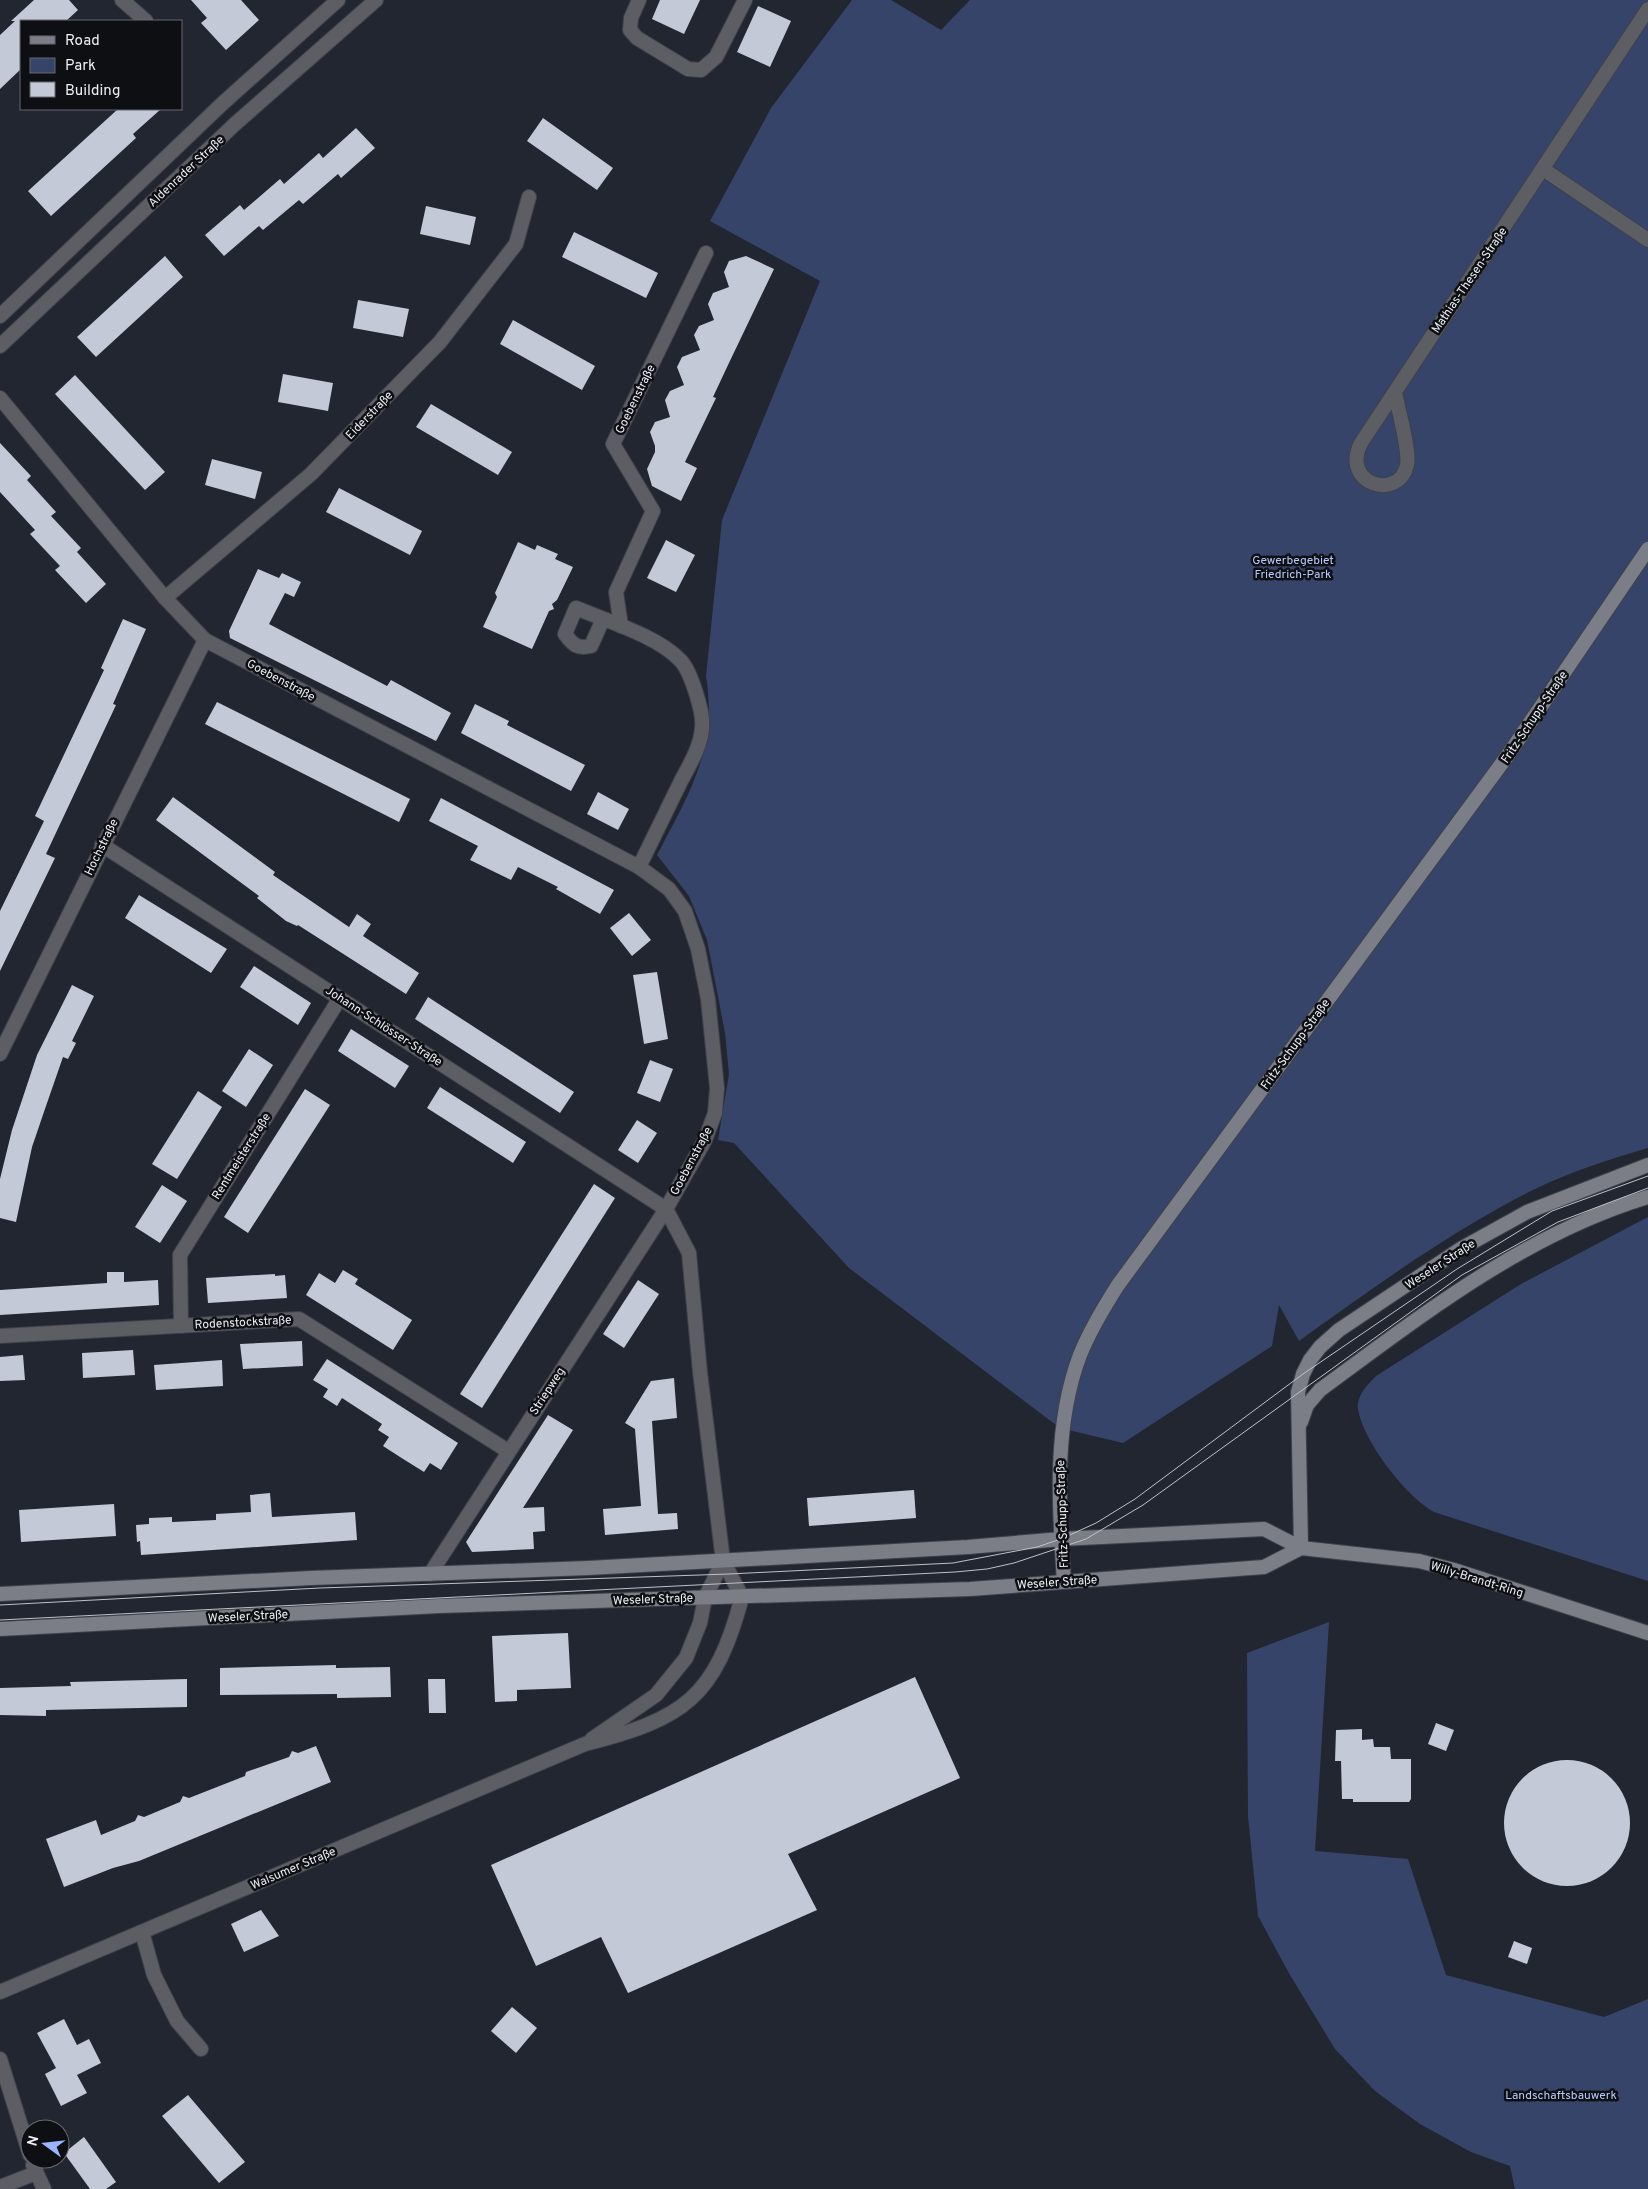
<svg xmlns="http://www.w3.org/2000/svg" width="1648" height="2189" font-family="Overpass,sans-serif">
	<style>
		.green { fill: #37446a }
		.building { fill: #c3c9d7 }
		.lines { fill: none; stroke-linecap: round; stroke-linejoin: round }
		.minor-casing { stroke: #3e424c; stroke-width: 16 }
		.tertiary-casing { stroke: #3e424c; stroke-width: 16 }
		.secondary-casing { stroke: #3e424c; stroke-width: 16 }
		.minor { stroke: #5c5e64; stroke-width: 14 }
		.tertiary { stroke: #5c5e64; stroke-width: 14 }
		.secondary { stroke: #7b7e87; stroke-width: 14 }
		.tram { stroke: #bec1c8; stroke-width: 1 }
		.labels { text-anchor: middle; stroke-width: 5; stroke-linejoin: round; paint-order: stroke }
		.street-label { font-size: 12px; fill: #eceff6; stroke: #0d0f13 }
		.park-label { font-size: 12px; fill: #b7cbfe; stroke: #0d0f13 }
	</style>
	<rect width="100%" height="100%" fill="#222630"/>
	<g class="green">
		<path d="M852 0H891L941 30 970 0H1648V1148C1610 1159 1569 1172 1533 1190 1450 1232 1374 1287 1299 1341L1279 1305 1272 1346 1123 1443 1060 1428 849 1268 734 1143 718 1140 729 1074 725 1033 707 940 689 896 657 855C689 794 718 748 706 676L722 520 820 281 710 221 771 108Z"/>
		<path d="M1648 1217V1581L1434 1512C1406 1497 1363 1441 1358 1409 1356 1396 1368 1384 1376 1376L1521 1284Z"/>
		<path d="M1329 1622 1315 1851 1408 1859 1446 1975 1604 2017 1648 1999V2189H1515L1510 2166 1471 2152 1420 2124 1375 2091 1335 2049 1290 1975 1258 1916 1248 1816 1247 1653Z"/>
	</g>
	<g class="building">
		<path d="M34 0H69L78 10 66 21H21V69L0 89V35L15 21H11Z"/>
		<path d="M191 0H241L259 20 226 50 201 23 207 18Z"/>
		<path d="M660 0H700L684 34 652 19Z"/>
		<path d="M758 6 791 21 770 67 737 52Z"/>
		<path d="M118 109H161L133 134 136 138 51 216 28 191Z"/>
		<path d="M543 118 613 168 597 190 527 141Z"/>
		<path d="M356 128 375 148 341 178 338 174 303 204 299 200 263 230 259 226 224 256 205 235 240 205 244 210 280 179 284 184 319 153 323 158Z"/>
		<path d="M426 206 476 217 470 245 420 234Z"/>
		<path d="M574 232 658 273 646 298 562 257Z"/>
		<path d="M165 256 183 277 96 357 77 337Z"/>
		<path d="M746 256 774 269 728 365 713 397 716 398 685 462 697 468 681 501 652 486 647 469 655 452V446L650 432 655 422 670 417 665 400 670 391 684 385 677 367 682 357 700 350 694 335 699 326 714 320 708 304 713 293 729 287 724 272 729 261Z"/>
		<path d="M358 300 409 309 403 337 353 328Z"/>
		<path d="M513 320 595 366 582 390 500 344Z"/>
		<path d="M283 374 333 383 328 411 278 402Z"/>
		<path d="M75 375 165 472 145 490 55 394Z"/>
		<path d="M431 404 512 452 498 475 416 427Z"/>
		<path d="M0 443 31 476 27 480 56 512 51 516 81 548 77 552 106 584 86 603 55 570 60 566 30 534 35 530 0 492Z"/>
		<path d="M212 459 262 472 255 499 205 485Z"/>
		<path d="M339 488 422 531 410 555 326 512Z"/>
		<path d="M666 540 695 555 676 592 647 578Z"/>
		<path d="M518 542 535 550 537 545 558 554 555 559 573 567 557 600 552 604 554 609 549 611 532 649 483 627 497 597 495 593Z"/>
		<path d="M258 569 279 578 282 573 301 582 294 597 285 593 269 624 387 686 391 680 451 713 436 741 230 638 229 631Z"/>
		<path d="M123 619 146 629 113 704 116 705 46 854 55 858 0 971V911L44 821 35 816 104 670 101 668Z"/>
		<path d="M217 702 410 799 399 822 205 724Z"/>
		<path d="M475 704 509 721 507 725 585 765 571 791 461 733Z"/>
		<path d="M598 792 629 809 618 830 587 814Z"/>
		<path d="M173 797 275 872 273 875 349 927 357 914 371 924 363 936 419 973 406 994 298 925 297 926 286 921 257 898 259 896 156 820Z"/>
		<path d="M441 798 614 890 600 914 556 889 558 887 518 867 511 880 470 860 478 846 429 821Z"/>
		<path d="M139 895 227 949 211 973 125 918Z"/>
		<path d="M629 913 651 940 632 956 610 928Z"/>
		<path d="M254 966 311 1003 298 1025 240 987Z"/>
		<path d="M657 972 668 1039 644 1044 633 975Z"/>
		<path d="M72 985 94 996 72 1041 76 1043 68 1059 63 1057 46 1106 32 1147 16 1222 0 1218V1179L12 1130 37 1055Z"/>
		<path d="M428 997 574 1092 560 1113 415 1019Z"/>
		<path d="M351 1029 409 1066 395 1088 338 1051Z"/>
		<path d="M249 1049 273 1065 246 1107 222 1091Z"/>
		<path d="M650 1060 673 1069 660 1102 637 1093Z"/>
		<path d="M440 1087 526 1142 513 1163 427 1108Z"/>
		<path d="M305 1089 330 1105 248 1233 224 1217Z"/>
		<path d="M198 1091 222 1107 177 1179 152 1164Z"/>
		<path d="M637 1120 657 1133 638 1163 618 1150Z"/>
		<path d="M594 1184 615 1198 482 1408 460 1394Z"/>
		<path d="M162 1185 187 1201 160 1243 135 1227Z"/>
		<path d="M343 1270 358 1279 355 1284 412 1320 393 1350 306 1295 319 1273 335 1283Z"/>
		<path d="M107 1272H124V1282L158 1280 159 1305 0 1315V1290L107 1283Z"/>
		<path d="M275 1274V1276L285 1275 287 1298 208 1303 206 1278Z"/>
		<path d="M638 1280 659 1294 624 1348 603 1334Z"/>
		<path d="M302 1341 303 1366 243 1369 240 1344Z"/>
		<path d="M133 1350 135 1375 83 1378 82 1353Z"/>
		<path d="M23 1355 25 1380 0 1381V1357Z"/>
		<path d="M327 1359 458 1443 441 1470 430 1463 424 1472 400 1457 383 1446 389 1437 378 1430 382 1424 342 1398 337 1406 323 1397 328 1389 313 1380Z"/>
		<path d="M222 1360 223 1386 156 1390 154 1365Z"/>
		<path d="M674 1378 677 1418 652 1421 658 1514 677 1513 678 1529 605 1535 603 1509 641 1506 635 1429 625 1423 651 1381Z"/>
		<path d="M548 1415 573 1430 523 1508 544 1507 545 1531 533 1532 534 1549 472 1552 466 1542Z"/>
		<path d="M914 1490 916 1518 809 1526 807 1498Z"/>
		<path d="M270 1493 272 1517 355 1512 357 1540 141 1555 140 1541 137 1542 136 1525 149 1524V1518L172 1517V1522L216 1520V1514L251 1512 250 1495Z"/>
		<path d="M114 1504 116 1536 21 1542 19 1510Z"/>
		<path d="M568 1633 571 1688 517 1690V1701L495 1702 492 1636Z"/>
		<path d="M336 1665V1668L390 1667 391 1697 337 1698V1694L220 1695V1668Z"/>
		<path d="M915 1677 960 1778 788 1854 817 1910 628 1993 601 1937 536 1966 491 1865Z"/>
		<path d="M187 1679V1707L46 1710V1716L0 1715V1688L71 1686 70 1682Z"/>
		<path d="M428 1679H445L446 1713H429Z"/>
		<path d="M1436 1723 1454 1730 1446 1751 1428 1744Z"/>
		<path d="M1362 1729V1740L1373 1739 1374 1747H1390L1391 1759H1411V1799L1409 1802H1353V1799H1342L1341 1761H1335L1336 1730Z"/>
		<path d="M316 1746 331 1782 139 1861 113 1868 64 1887 46 1839 96 1820 101 1835 135 1821 138 1815 144 1817 180 1802 183 1796 189 1798 245 1776 246 1772 289 1757 292 1751 298 1753Z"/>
		<circle cx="1567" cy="1823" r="63"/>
		<path d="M261 1910 279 1936 244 1952 231 1924Z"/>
		<path d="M1514 1941 1532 1948 1527 1964 1508 1957Z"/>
		<path d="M512 2007 537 2028 516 2053 491 2031Z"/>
		<path d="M64 2019 77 2045 89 2039 101 2063 77 2075 87 2093 61 2106 45 2074 56 2068 37 2033Z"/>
		<path d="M188 2095 245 2162 219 2183 162 2116Z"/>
		<path d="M84 2137 116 2182 106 2189H90L64 2153Z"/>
	</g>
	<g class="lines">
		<defs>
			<g id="minor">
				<path d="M122 0 146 21"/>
				<path d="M639 0 631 18 630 30 637 38 688 69 701 70 716 57 745 0"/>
				<path d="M1543 169 1648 240"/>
				<path d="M1395 392C1398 409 1410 450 1407 465 1399 502 1340 484 1361 443L1648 9"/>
				<path d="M0 398 165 598 205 640 639 867 669 889 685 911 698 949 708 999 717 1088 715 1113 705 1140 666 1209 430 1574"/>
				<path d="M165 598 311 474 440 342 516 244 529 197"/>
				<path d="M603 619 591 646C577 649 573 645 565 634L576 608C607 621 658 636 681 661 691 672 704 713 702 728 701 746 689 766 681 781 667 810 653 838 639 867"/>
				<path d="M621 626 616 592 653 511 613 444 706 253"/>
				<path d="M102 845 666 1209 689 1253 700 1372 723 1561"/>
				<path d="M0 1054 205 640"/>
				<path d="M181 1326 180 1255 340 998"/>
				<path d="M0 1336 299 1319 508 1451"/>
				<path d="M142 1932 154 1975 177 2021 201 2049"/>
				<path d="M0 2059 30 2155"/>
				<path d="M33 2165 44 2189"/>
				<path d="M0 2187 36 2173"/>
			</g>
			<g id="tertiary">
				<path d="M0 316 223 103 338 0"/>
				<path d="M0 346 235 124 376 0"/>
				<path d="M592 1739 656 1695 686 1658 700 1623 705 1598 723 1561"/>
				<path d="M0 1992 585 1744C684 1719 715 1698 742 1597L723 1561"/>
			</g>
			<g id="secondary">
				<path d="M1301 1422 1307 1405 1320 1390C1422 1315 1525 1234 1648 1197"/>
				<path d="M1301 1548 1298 1392 1303 1374 1310 1360 1320 1347 1339 1330 1462 1248 1527 1212 1648 1165"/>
				<path d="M1064 1582C1059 1508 1053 1426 1080 1355 1090 1330 1104 1307 1118 1285L1508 755 1648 549"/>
				<path d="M0 1594 311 1578 588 1568 968 1547 1061 1539 1264 1529 1301 1548 1419 1561 1454 1570 1648 1633"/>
				<path d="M0 1629 439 1606 970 1589 1264 1567 1301 1548"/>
			</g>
		</defs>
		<use href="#minor" class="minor-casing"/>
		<use href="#tertiary" class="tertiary-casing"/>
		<use href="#secondary" class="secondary-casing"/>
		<use href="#minor" class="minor"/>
		<use href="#tertiary" class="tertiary"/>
		<use href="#secondary" class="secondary"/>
		<g class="tram">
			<path d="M0 1605 320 1588 729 1574 953 1563 1037 1547 1061 1539 1096 1523 1135 1499 1303 1374 1457 1269 1552 1211 1648 1176"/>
			<path d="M0 1620 955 1572 987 1569 1014 1563 1086 1539 1143 1505 1462 1275 1558 1222 1648 1188"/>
		</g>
	</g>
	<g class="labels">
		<g class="street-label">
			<text transform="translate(186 171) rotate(-43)" y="4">Aldenrader Straße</text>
			<text transform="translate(1469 280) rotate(-56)" y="4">Mathias-Thesen-Straße</text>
			<text transform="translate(635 399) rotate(-64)" y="4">Goebenstraße</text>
			<text transform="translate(369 415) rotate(-46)" y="4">Eiderstraße</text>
			<text transform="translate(281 680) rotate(28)" y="4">Goebenstraße</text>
			<text transform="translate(1534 717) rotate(-56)" y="4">Fritz-Schupp-Straße</text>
			<text transform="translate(101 847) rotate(-64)" y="4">Hochstraße</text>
			<text transform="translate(384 1026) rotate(33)" y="4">Johann-Schlösser-Straße</text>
			<text transform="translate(1295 1044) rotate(-54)" y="4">Fritz-Schupp-Straße</text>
			<text transform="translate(241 1156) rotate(-58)" y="4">Rentmeisterstraße</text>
			<text transform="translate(691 1161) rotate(-62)" y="4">Goebenstraße</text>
			<text transform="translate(1440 1264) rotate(-33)" y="4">Weseler Straße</text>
			<text transform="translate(243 1322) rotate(-3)" y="4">Rodenstockstraße</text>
			<text transform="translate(547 1391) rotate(-57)" y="4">Striepweg</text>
			<text transform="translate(1062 1514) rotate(-92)" y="4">Fritz-Schupp-Straße</text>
			<text transform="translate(1477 1579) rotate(17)" y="4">Willy-Brandt-Ring</text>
			<text transform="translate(1057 1582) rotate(-4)" y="4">Weseler Straße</text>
			<text transform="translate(653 1599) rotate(-2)" y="4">Weseler Straße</text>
			<text transform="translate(248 1616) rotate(-3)" y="4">Weseler Straße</text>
			<text transform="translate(293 1868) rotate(-23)" y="4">Walsumer Straße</text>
		</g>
		<g class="park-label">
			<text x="1293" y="564">Gewerbegebiet<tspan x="1293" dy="14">Friedrich-Park</tspan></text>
			<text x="1561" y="2099">Landschaftsbauwerk</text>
		</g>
	</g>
	<rect x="20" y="20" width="162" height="90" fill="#0d0f13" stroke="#66696e"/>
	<rect x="30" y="36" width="25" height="8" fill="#7b7e87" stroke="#66696e"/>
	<text x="65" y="45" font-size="15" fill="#eceff6">Road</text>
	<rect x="30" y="58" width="25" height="15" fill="#37446a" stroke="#66696e"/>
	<text x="65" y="70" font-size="15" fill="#eceff6">Park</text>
	<rect x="30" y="82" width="25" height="15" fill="#c3c9d7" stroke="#66696e"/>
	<text x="65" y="95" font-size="15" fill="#eceff6">Building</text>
	<g transform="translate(45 2144) rotate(285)"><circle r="24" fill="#0d0f13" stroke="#66696e"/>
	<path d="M0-4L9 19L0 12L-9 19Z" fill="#9ab5fd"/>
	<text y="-8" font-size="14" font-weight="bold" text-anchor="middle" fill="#eceff6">N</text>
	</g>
</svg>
